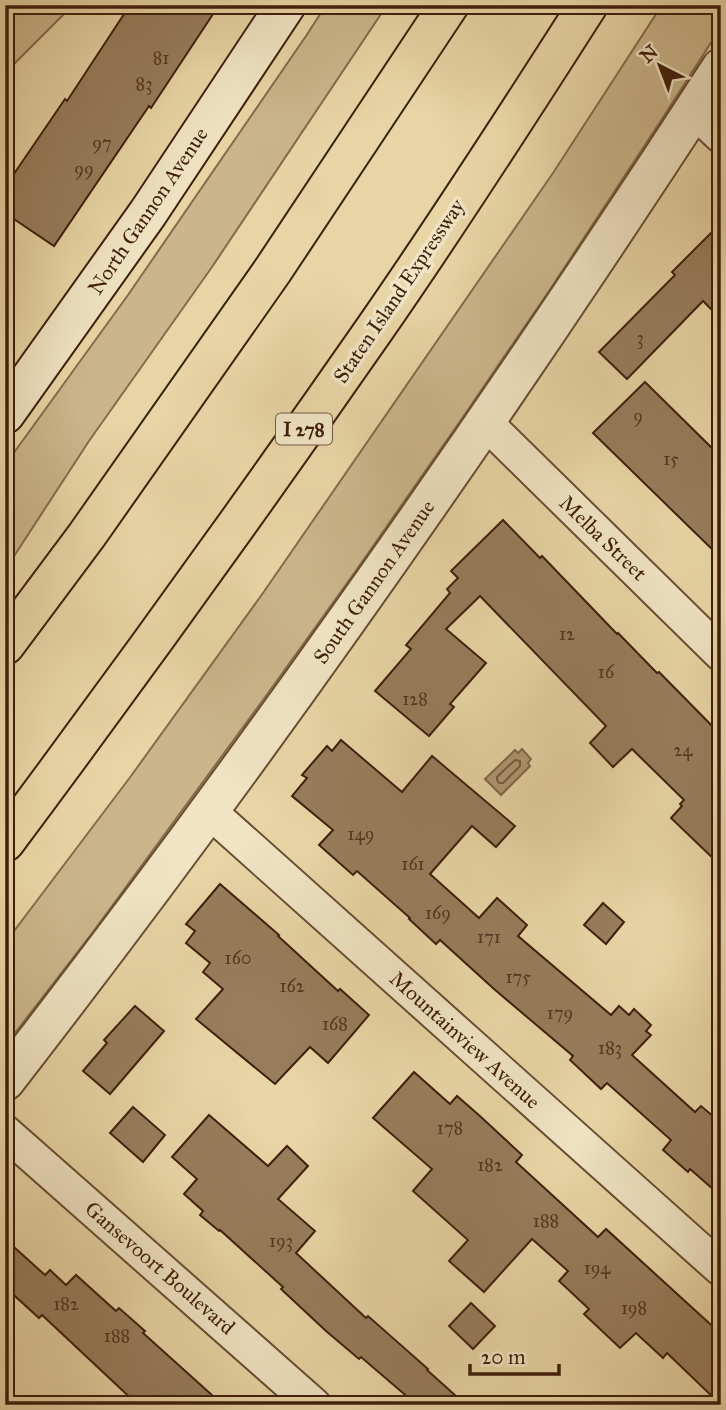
<svg xmlns="http://www.w3.org/2000/svg" width="726" height="1410" font-family="'IM FELL Great Primer',serif">
	<style>
		.green { fill: #cbb68b; stroke: #856a4c; stroke-width: 2 }
		.water { fill: #af9771; stroke: #826749; stroke-width: 2 }
		.lines { fill: none; stroke-linecap: round; stroke-linejoin: round }
		.shore { stroke: #775a3e; stroke-width: 2 }
		.building { fill: #977d5c; stroke: #3f1e0c; stroke-width: 2 }
		.minor-casing { stroke: #694c32; stroke-width: 37 }
		.tertiary-casing { stroke: #694c32; stroke-width: 42 }
		.secondary-casing { stroke: #3f1e0c; stroke-width: 42 }
		.motorway-casing { stroke: #3f1e0c; stroke-width: 42 }
		.minor { stroke: #f0e4c4; stroke-width: 33 }
		.tertiary { stroke: #f0e4c4; stroke-width: 38 }
		.secondary { stroke: #f0e4c4; stroke-width: 38 }
		.motorway { stroke: #e8d5a5; stroke-width: 38 }
		.labels { text-anchor: middle; stroke-width: 7; stroke-linejoin: round; paint-order: stroke }
		.number-label { font-size: 18px; fill: #553620 }
		.shield { fill: #f0e4c4; stroke: #745943; stroke-width: 2 }
		.shield-label { font-size: 19px; font-weight: bold; fill: #3f1e0c }
		.street-label { font-size: 21px; fill: #3f1e0c; stroke: #f0e4c4 }
	</style>
	<rect width="100%" height="100%" fill="#e8d5a5"/>
	<filter id="stains"><feTurbulence type="fractalNoise" baseFrequency=".00286" numOctaves="4"/><feColorMatrix values="0 0 0 0 .2 0 0 0 0 .09 0 0 0 0 .02 0 0 0 .5 -.17"/></filter>
	<radialGradient id="worn" r=".72"><stop offset=".6" stop-color="#630" stop-opacity="0"/><stop offset="1" stop-color="#630" stop-opacity=".3"/></radialGradient>
	<g class="green">
		<path d="M5 5H73L5 73Z"/>
		<path d="M326 5H387L212 267 89 441 5 570V465L128 295 306 36Z"/>
		<path d="M662 5H721V27L662 119 549 291 463 417 355 572 263 700 93 932 5 1046V943L131 776 263 593 553 173Z"/>
	</g>
	<path class="water" d="M522 749 531 759 528 763 530 766 501 795 485 779 515 750 518 753Z"/>
	<g class="lines">
		<path class="shore" d="M515 760 520 761V766L503 783H499L497 780V777Z"/>
	</g>
	<g class="building">
		<path d="M130 5H219L151 108 149 106 54 246 5 213V187L65 99 67 101Z"/>
		<path d="M721 223V319L703 301 627 379 599 352 675 275 672 272Z"/>
		<path d="M645 382 721 457V558L593 433Z"/>
		<path d="M503 520 540 558 542 556 617 634 618 633 657 673 659 672 721 735V866L671 818 682 806 680 804 684 800 632 749 613 767 590 743 606 726 480 596 446 629 486 663 450 704 454 707 429 736 375 691 411 649 406 645 450 593 447 589 458 578 451 571Z"/>
		<path d="M341 740 402 792 432 756 515 826 496 847 472 826 430 874 479 918 497 898 527 925 518 936 611 1015 619 1006 629 1015 634 1009 651 1025 646 1031 651 1035 632 1055 695 1112 701 1106 721 1123V1196L690 1169 688 1172 663 1150 671 1140 607 1083 601 1089 570 1060 573 1056 494 989 440 940 436 944 409 919 410 918 357 871 353 875 319 845 333 830 292 796 307 778 302 775 327 746 332 751Z"/>
		<path d="M220 884 279 935 278 936 338 991 340 989 369 1015 328 1063 310 1047 275 1084 196 1019 223 989 203 972 210 963 186 943 195 931 186 924Z"/>
		<path d="M603 903 624 922 606 944 584 925Z"/>
		<path d="M135 1006 164 1031 110 1094 83 1071 107 1043 104 1040Z"/>
		<path d="M414 1072 450 1104 457 1096 481 1117 522 1155 516 1162 598 1237 606 1229 721 1334V1405L667 1353 663 1358 636 1333 620 1348 584 1314 589 1309 559 1281 568 1271 532 1239 484 1292 449 1261 468 1240 413 1191 432 1169 373 1118Z"/>
		<path d="M133 1107 165 1135 143 1162 110 1133Z"/>
		<path d="M209 1115 268 1166 287 1146 308 1166 278 1199 315 1231 296 1253 366 1318 368 1316 428 1369 427 1370 466 1405H417L361 1357 359 1359 326 1331 281 1289 283 1287 220 1230 219 1231 200 1215 203 1211 184 1194 197 1179 172 1157Z"/>
		<path d="M5 1239 45 1275 50 1270 66 1285 76 1275 116 1311 119 1308 145 1331 143 1333 223 1405H138L42 1315 39 1318 5 1287Z"/>
		<path d="M471 1303 495 1326 473 1349 449 1326Z"/>
	</g>
	<g class="lines">
		<defs>
			<g id="minor">
				<path d="M693 110 721 136"/>
				<path d="M486 423 721 654"/>
				<path d="M209 811 721 1269"/>
				<path d="M5 1132 314 1405"/>
			</g>
			<path id="tertiary" d="M5 1081C259 754 496 415 721 68"/>
			<path id="secondary" d="M5 414 148 213 286 5"/>
			<g id="motorway">
				<path d="M5 645 87 535 273 270 449 5"/>
				<path d="M5 842C131 673 255 501 376 327 449 222 519 113 588 5"/>
			</g>
		</defs>
		<use href="#minor" class="minor-casing"/>
		<use href="#tertiary" class="tertiary-casing"/>
		<use href="#secondary" class="secondary-casing"/>
		<use href="#motorway" class="motorway-casing"/>
		<use href="#minor" class="minor"/>
		<use href="#tertiary" class="tertiary"/>
		<use href="#secondary" class="secondary"/>
		<use href="#motorway" class="motorway"/>
	</g>
	<g class="labels">
		<g class="number-label">
			<text x="161" y="64">81</text>
			<text x="144" y="90">83</text>
			<text x="102" y="149">97</text>
			<text x="84" y="175">99</text>
			<text x="640" y="344">3</text>
			<text x="638" y="422">9</text>
			<text x="671" y="465">15</text>
			<text x="567" y="640">12</text>
			<text x="606" y="678">16</text>
			<text x="415" y="705">128</text>
			<text x="683" y="756">24</text>
			<text x="361" y="840">149</text>
			<text x="413" y="870">161</text>
			<text x="438" y="919">169</text>
			<text x="489" y="943">171</text>
			<text x="238" y="964">160</text>
			<text x="518" y="983">175</text>
			<text x="292" y="992">162</text>
			<text x="560" y="1019">179</text>
			<text x="335" y="1030">168</text>
			<text x="610" y="1054">183</text>
			<text x="450" y="1134">178</text>
			<text x="490" y="1171">182</text>
			<text x="546" y="1227">188</text>
			<text x="281" y="1247">193</text>
			<text x="597" y="1274">194</text>
			<text x="66" y="1310">182</text>
			<text x="634" y="1314">198</text>
			<text x="117" y="1342">188</text>
		</g>
		<rect class="shield" x="276" y="413.5" width="56" height="31" rx="5"/>
		<g class="shield-label">
			<text x="304" y="436">I 278</text>
		</g>
		<g class="street-label">
			<text transform="translate(148 211) rotate(-56)" y="7">North Gannon Avenue</text>
			<text transform="translate(399 291) rotate(-56)" y="7">Staten Island Expressway</text>
			<text transform="translate(603 538) rotate(44)" y="7">Melba Street</text>
			<text transform="translate(374 582) rotate(-55)" y="7">South Gannon Avenue</text>
			<text transform="translate(465 1040) rotate(42)" y="7">Mountainview Avenue</text>
			<text transform="translate(160 1268) rotate(41)" y="7">Gansevoort Boulevard</text>
		</g>
	</g>
	<rect width="726" height="1410" fill="none" stroke="#e8d5a5" stroke-width="28"/>
	<rect x="7" y="7" width="712" height="1396" fill="none" stroke="#3f1e0c" stroke-width="3.5"/>
	<rect x="14" y="14" width="698" height="1382" fill="none" stroke="#3f1e0c" stroke-width="2"/>
	<g transform="translate(660 66) rotate(318)" stroke="#f0e4c4" stroke-width="5" paint-order="stroke">
	<path d="M0-5L12 26L0 18L-12 26Z" fill="#3f1e0c"/>
	<text y="-10" font-size="19" font-weight="bold" text-anchor="middle" fill="#3f1e0c">N</text>
	</g>
	<path d="M470 1364v10h89v-10" fill="none" stroke="#3f1e0c" stroke-width="3.5"/>
	<text x="481" y="1364" font-size="21" fill="#3f1e0c" stroke="#f0e4c4" stroke-width="5" paint-order="stroke">20 m</text>
	<rect width="100%" height="100%" filter="url(#stains)"/>
	<rect width="100%" height="100%" fill="url(#worn)"/>
</svg>
